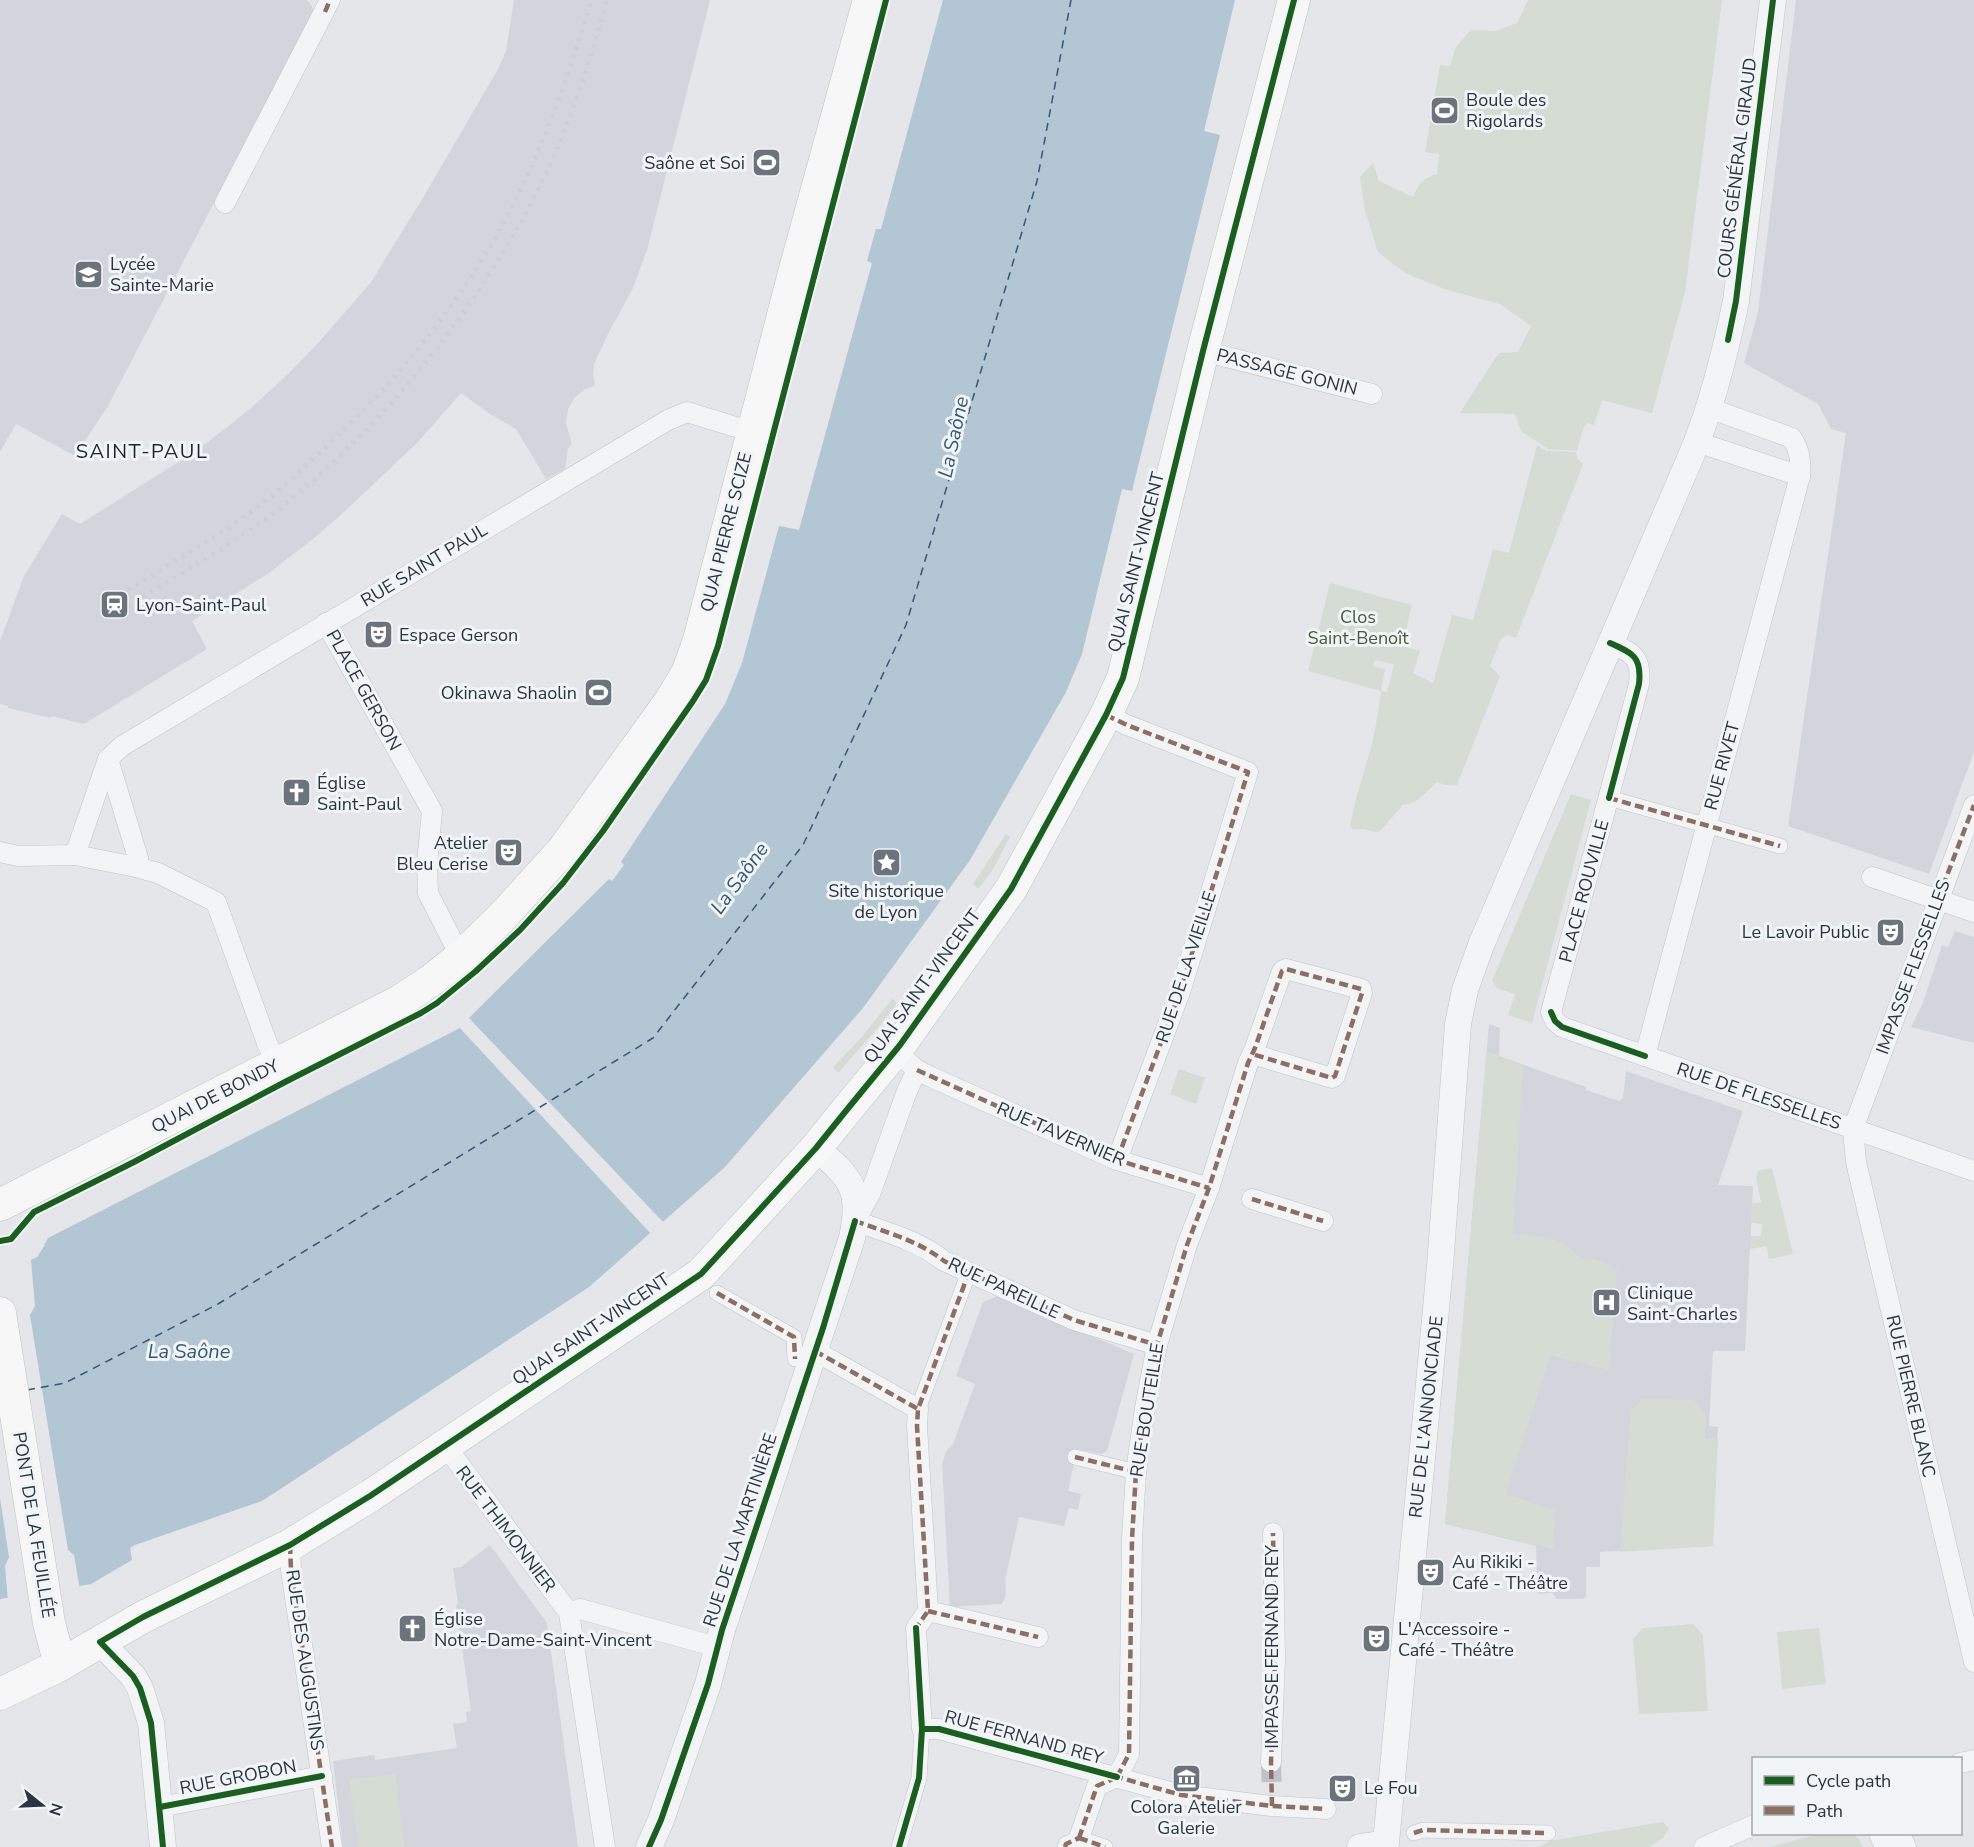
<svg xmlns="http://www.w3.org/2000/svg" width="1974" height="1847" font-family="'Nunito Sans',sans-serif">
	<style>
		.built { fill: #d2d6dc }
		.green { fill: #d5dcd4; fill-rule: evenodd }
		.water { fill: #b3c6d3 }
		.pier { fill: #e4e6e9 }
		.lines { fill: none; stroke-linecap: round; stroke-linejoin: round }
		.ferry { stroke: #345876; stroke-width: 1.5; stroke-dasharray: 8 6; stroke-linecap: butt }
		.minor-tunnel { stroke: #bfc3c8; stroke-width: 20; stroke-dasharray: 20 10; stroke-linecap: butt }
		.pedestrian-casing { stroke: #c2c4c7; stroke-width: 16 }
		.minor-casing { stroke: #c2c4c7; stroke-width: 21 }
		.tertiary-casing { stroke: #c2c4c7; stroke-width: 27 }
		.primary-casing { stroke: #c0c3c7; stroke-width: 33 }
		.pedestrian { stroke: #f3f4f6; stroke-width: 15 }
		.minor { stroke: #f3f4f6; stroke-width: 20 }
		.tertiary { stroke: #f3f4f6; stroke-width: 26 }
		.primary { stroke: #f7f7f7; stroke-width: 32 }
		.rail { stroke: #cdcfd1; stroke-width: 4.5; stroke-dasharray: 3 6; stroke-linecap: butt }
		.quiet { stroke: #8d6e63; stroke-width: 4.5; stroke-dasharray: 9 4.5; stroke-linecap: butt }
		.cycleway-casing { stroke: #f2f5f8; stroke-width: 10 }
		.cycleway { stroke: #1b5e20; stroke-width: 6 }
		.labels { text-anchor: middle; stroke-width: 6; stroke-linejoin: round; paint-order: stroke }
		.poi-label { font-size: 18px; fill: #2a3543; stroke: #f2f5f8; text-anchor: start }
		.street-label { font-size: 18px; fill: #2a3543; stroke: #f2f5f8 }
		.park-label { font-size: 18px; fill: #435e38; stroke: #f2f5f8 }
		.water-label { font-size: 20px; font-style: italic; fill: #345876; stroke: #f2f5f8 }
		.neighbourhood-label { font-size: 20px; letter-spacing: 1.5px; fill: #1c2633; stroke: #f2f5f8 }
	</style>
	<rect width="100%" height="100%" fill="#e4e6e9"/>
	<g class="built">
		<path d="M0 0H306L310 3 314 11 108 406 75 456 16 424 0 452Z"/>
		<path d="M514 0H710L647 250 633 288 609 332 594 364 593 374 595 385 584 390 575 397 568 409 566 423 572 444 568 449 565 469 546 479 516 429 490 414 461 393 418 442 343 513 318 535 269 573 192 621 207 649 84 724 51 716V718L8 708V706L0 704V641L24 576 62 514 80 524 196 451 250 409 288 374 319 342 371 282 424 196 498 69 506 51Z"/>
		<path d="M1796 0H1974V752L1929 874 1788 826 1846 433 1831 429 1818 404 1744 363 1758 312Z"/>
		<path d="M1955 931 1974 937V1043L1911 1027 1922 1005 1942 945 1948 947Z"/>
		<path d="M1489 1024 1500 1028 1499 1056 1586 1087V1090L1619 1101 1623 1098 1626 1071 1743 1111 1718 1185 1753 1186 1745 1351H1713L1709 1426 1718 1427 1713 1546 1600 1552V1567H1586V1596L1583 1599H1557L1553 1593 1538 1594 1536 1546 1445 1524Z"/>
		<path d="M997 1296 1134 1354 1107 1451 1101 1454 1077 1449 1068 1491 1081 1494 1078 1510 1069 1508 1064 1526 1019 1517 1006 1576 1005 1577 1006 1595 1002 1604 950 1607 942 1463 947 1450 953 1444 975 1384 956 1376 983 1302Z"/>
		<path d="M490 1545 547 1623 578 1847H343L333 1761 374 1755 375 1760 457 1748 453 1724 467 1722 466 1712 471 1711 456 1605 458 1604 453 1568 461 1567Z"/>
	</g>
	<g class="green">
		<path d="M1528 0H1722L1685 292 1652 413 1602 400 1594 425 1588 423 1584 426 1577 451 1548 449 1521 431 1515 414 1460 413 1494 360 1500 353 1518 352 1531 326 1500 304 1447 290 1405 273 1378 252 1365 211 1360 177 1373 163 1379 181 1413 197C1419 184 1423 178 1437 174L1439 154 1425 152 1440 65 1450 66 1456 47 1471 30 1495 31 1517 23Z"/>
		<path d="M1537 445 1546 451 1576 452 1577 458 1583 464 1516 638 1507 635 1501 639 1490 666 1500 676 1457 785H1445L1437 782C1425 792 1420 803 1403 805L1380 831 1375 832 1363 829 1353 830 1350 826C1355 798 1365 771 1372 743 1376 726 1379 709 1381 691L1308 671 1330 583 1412 605 1402 646 1420 651 1413 673 1433 683 1452 615 1473 620 1493 549 1509 553ZM1375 660 1393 664 1402 668 1394 665 1387 692 1381 691 1385 669 1373 666Z"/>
		<path d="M1571 794 1591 800 1532 1023 1508 1015 1515 994 1497 988 1492 981Z"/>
		<path d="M1006 834 1010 837 992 871 978 889 973 884Z"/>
		<path d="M892 999 897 1003 881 1024 838 1073 833 1067 861 1038Z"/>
		<path d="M1487 1051 1523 1065 1513 1234C1544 1238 1557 1233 1580 1258L1595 1259 1617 1268 1609 1370 1550 1355 1506 1494 1555 1511 1553 1549 1445 1524Z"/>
		<path d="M1179 1069 1205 1078 1196 1104 1170 1094Z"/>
		<path d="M1772 1168 1793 1254 1769 1259 1767 1246 1750 1249V1236H1761L1762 1224 1751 1223 1752 1204 1761 1202 1756 1177 1758 1171Z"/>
		<path d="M1643 1399 1694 1400 1706 1416 1705 1438 1718 1439 1713 1546 1620 1552 1631 1410Z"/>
		<path d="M1693 1624 1703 1635 1708 1711 1639 1714 1633 1639 1643 1628Z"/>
		<path d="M1819 1628 1826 1684 1782 1689 1777 1632Z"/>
		<path d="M395 1774 404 1847H359L349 1780Z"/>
		<path d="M1663 1822 1669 1828 1663 1838 1649 1847H1539L1549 1841Z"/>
		<path d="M1819 1834H1853L1859 1839 1863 1847H1769Z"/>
	</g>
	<path class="water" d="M943 0H1235L1204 131 1220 135 1132 491 1122 489 1082 654 1066 692 970 860 863 1008 725 1167 589 1287 262 1501 135 1545 130 1548 132 1560 91 1584 0 1599V1265L37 1257 48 1238 458 1029 609 879 612 881 624 865 621 862 725 704 742 663 779 526 799 530 872 263 867 261 876 229H881Z"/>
	<g class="pier">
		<path d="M468 1017 665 1224 652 1235 458 1026Z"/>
		<path d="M45 1245 37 1257 31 1260 35 1306 30 1315 68 1550 74 1555 80 1590 8 1601 5 1566 9 1557 0 1498V1262L30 1257 35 1254 41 1246Z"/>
	</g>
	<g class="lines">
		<path class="ferry" d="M27 1390 65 1383 218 1304 653 1038 803 845 906 625 1037 181 1071 0"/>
		<path class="minor-tunnel" d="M1271 1762 1272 1792"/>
		<defs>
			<g id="pedestrian">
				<path d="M1609 798 1780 846"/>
				<path d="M717 1293 794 1337 795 1359"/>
				<path d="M918 1409 969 1272"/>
				<path d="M1075 1457 1136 1472"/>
				<path d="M1414 1833 1423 1830 1548 1833"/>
				<path d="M899 1847 919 1778 922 1729"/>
				<path d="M1065 1847 1066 1844 1079 1838 1105 1847"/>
			</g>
			<g id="minor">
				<path d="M225 203 330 0"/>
				<path d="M1203 351 1372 394"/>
				<path d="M1697 442 1800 476"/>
				<path d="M326 623 432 811 427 863 428 893 454 944 463 955"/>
				<path d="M1610 643C1633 653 1642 657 1639 684L1551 1012 1555 1021 1562 1027 1974 1171"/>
				<path d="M1106 715 1127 725 1248 772 1180 992 1117 1160"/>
				<path d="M108 759 138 858 136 867"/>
				<path d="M1974 805 1853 1129 1856 1162 1974 1662"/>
				<path d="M0 852 18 856 75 855 136 867 158 873 216 902 267 1043 277 1065"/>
				<path d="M75 855 108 759 122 746 668 420 687 412 752 432"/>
				<path d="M1872 877 1974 912"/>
				<path d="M1645 1056 1800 476C1801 461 1800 451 1792 438L1709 408"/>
				<path d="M908 1062 917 1070 931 1077 1117 1160 1209 1188"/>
				<path d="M917 1070 907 1091 870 1194 855 1221C886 1232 919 1241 944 1261L1074 1320 1157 1345"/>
				<path d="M1252 1199 1323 1221"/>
				<path d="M815 1351 918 1409 917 1426 928 1611 916 1628 922 1729H939L1181 1795 1272 1806 1326 1809"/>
				<path d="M445 1445 569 1613"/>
				<path d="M290 1545 291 1570 332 1847"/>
				<path d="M928 1611 1038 1637"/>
				<path d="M569 1613 605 1847"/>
				<path d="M569 1613 580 1609 717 1647"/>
				<path d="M1271 1762 1275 1659 1273 1533"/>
				<path d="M1960 1763 1974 1760"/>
				<path d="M1117 1777 1129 1754 1132 1539 1136 1472 1145 1408 1157 1345 1187 1245 1209 1188 1248 1063 1255 1048 1282 971 1286 969 1361 989 1362 993 1335 1076 1332 1078 1252 1054"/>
				<path d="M160 1807 322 1776"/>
				<path d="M1879 1834 1885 1847"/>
				<path d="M1900 1834 1906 1847"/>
				<path d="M1079 1838 1097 1786 1117 1777"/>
				<path d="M1704 1847 1754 1825"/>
			</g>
			<g id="tertiary">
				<path d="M100 1642 133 1676 140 1688 151 1723 163 1847"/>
				<path d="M649 1847 661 1820 708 1684 722 1630 852 1238C862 1189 852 1179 816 1148"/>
				<path d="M1360 1847 1386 1843 1440 1266 1458 1024 1465 990 1481 945 1691 456C1712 407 1725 354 1736 301L1773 0"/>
			</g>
			<g id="primary">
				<path d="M0 1205 400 1001 429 982 463 955 502 917 562 851 671 700 688 671 699 640 794 273 869 0"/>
				<path d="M0 1313 49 1623 60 1665"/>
				<path d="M0 1694 60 1665 143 1617 290 1545 370 1496 701 1274 816 1148 845 1112 900 1045 1011 889 1106 715 1123 678 1203 351 1294 0"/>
			</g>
		</defs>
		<use href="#pedestrian" class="pedestrian-casing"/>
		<use href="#minor" class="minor-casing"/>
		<use href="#tertiary" class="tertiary-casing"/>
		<use href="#primary" class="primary-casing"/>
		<use href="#pedestrian" class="pedestrian"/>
		<use href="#minor" class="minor"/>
		<use href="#tertiary" class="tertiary"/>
		<use href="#primary" class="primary"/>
		<g class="rail">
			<path d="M105 604C151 575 199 548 244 517 272 497 298 473 323 450 401 377 471 291 518 195 549 133 571 66 592 0"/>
			<path d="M112 616C159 586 208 559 254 527 364 450 469 322 531 203 565 140 588 69 607 0"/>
		</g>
		<g class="quiet">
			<path d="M325 12 330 0"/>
			<path d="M1106 715 1127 725 1248 772 1180 992 1117 1160"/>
			<path d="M1609 798 1780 846"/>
			<path d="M1938 899 1974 805"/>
			<path d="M917 1070 1117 1160 1209 1188"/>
			<path d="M1252 1199 1323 1221"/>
			<path d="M855 1221C886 1232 919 1241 944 1261L1074 1320 1157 1345"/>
			<path d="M717 1293 794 1337 795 1359"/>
			<path d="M815 1351 918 1409"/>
			<path d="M1075 1457 1136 1472"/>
			<path d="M290 1545 291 1570 332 1847"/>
			<path d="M928 1611 1038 1637"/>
			<path d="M917 1631 916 1628 928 1611 917 1426 918 1409 969 1272"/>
			<path d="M1114 1776 1181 1795 1272 1806 1326 1809"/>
			<path d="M1117 1777 1129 1754 1132 1539 1136 1472 1145 1408 1157 1345 1187 1245 1209 1188 1248 1063 1255 1048 1282 971 1286 969 1361 989 1362 993 1335 1076 1332 1078 1252 1054"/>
			<path d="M1272 1806 1271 1762 1275 1659 1273 1533"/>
			<path d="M1414 1833 1423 1830 1548 1833"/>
			<path d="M1079 1838 1097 1786 1117 1777"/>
			<path d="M1079 1838 1105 1847"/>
			<path d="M1065 1847 1066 1844 1079 1838"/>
		</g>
		<defs>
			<g id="cycleway">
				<path d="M1728 340 1736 301 1773 0"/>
				<path d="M1609 798 1639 684C1642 657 1633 653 1610 643"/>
				<path d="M1551 1012 1555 1021 1562 1027 1645 1056"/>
				<path d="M0 1241 11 1239 34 1212 134 1162 285 1082 421 1013 437 1003 476 971 520 930 563 883 603 831 693 701 706 680 718 646 886 0"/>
				<path d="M922 1729H939L1117 1777"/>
				<path d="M160 1807 322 1776"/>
				<path d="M163 1847 151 1723 140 1688 133 1676 100 1642 143 1617 290 1545 370 1496 701 1274 816 1148 845 1112 900 1045 1011 889 1106 715 1123 678 1203 351 1294 0"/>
				<path d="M649 1847 661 1820 708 1684 722 1630 823 1328 855 1221"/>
				<path d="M899 1847 919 1778 922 1729 916 1628"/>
			</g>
		</defs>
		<use href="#cycleway" class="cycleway-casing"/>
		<use href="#cycleway" class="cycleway"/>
	</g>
	<defs>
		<symbol id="stadium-square" viewBox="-11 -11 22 22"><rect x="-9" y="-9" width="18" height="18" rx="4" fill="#6b737d" stroke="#f2f5f8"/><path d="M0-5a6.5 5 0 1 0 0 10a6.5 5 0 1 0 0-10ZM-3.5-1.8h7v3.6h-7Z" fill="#fff"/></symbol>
		<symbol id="school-square" viewBox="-11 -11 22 22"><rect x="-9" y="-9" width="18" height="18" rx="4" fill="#6b737d" stroke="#f2f5f8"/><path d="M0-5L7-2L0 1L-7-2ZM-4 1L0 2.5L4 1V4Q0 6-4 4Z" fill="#fff"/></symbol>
		<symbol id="station-square" viewBox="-11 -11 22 22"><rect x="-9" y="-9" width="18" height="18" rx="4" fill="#6b737d" stroke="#f2f5f8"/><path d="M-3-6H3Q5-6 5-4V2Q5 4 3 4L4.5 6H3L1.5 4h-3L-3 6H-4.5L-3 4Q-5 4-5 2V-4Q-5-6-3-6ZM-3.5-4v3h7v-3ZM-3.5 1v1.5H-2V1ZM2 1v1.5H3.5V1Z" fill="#fff"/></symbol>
		<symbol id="theatre-square" viewBox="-11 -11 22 22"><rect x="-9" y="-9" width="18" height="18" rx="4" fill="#6b737d" stroke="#f2f5f8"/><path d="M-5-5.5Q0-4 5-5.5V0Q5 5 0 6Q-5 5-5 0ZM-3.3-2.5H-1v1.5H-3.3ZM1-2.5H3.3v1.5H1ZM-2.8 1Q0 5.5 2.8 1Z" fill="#fff"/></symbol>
		<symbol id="church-square" viewBox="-11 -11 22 22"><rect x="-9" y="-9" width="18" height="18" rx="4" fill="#6b737d" stroke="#f2f5f8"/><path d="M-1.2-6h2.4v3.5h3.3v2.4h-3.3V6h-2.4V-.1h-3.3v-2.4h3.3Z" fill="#fff"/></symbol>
		<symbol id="sight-square" viewBox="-11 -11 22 22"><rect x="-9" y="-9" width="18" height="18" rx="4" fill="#6b737d" stroke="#f2f5f8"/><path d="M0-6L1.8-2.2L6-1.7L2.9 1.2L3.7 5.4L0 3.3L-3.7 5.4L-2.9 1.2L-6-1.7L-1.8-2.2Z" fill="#fff"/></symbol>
		<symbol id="hospital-square" viewBox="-11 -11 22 22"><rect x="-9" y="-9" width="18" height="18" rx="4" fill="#6b737d" stroke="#f2f5f8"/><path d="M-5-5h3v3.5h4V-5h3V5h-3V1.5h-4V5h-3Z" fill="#fff"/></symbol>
		<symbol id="museum-square" viewBox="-11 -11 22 22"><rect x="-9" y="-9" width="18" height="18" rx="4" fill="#6b737d" stroke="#f2f5f8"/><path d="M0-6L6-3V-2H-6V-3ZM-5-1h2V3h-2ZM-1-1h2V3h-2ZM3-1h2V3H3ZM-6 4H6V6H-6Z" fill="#fff"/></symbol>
	</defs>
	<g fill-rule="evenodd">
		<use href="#stadium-square" x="1428" y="94" width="33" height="33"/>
		<use href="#stadium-square" x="750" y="146" width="33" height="33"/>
		<use href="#school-square" x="72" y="258" width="33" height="33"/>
		<use href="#station-square" x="98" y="588" width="33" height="33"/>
		<use href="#theatre-square" x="362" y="618" width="33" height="33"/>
		<use href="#stadium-square" x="582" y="676" width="33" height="33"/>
		<use href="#church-square" x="280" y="776" width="33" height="33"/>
		<use href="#theatre-square" x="492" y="836" width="33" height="33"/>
		<use href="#sight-square" x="870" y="846" width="33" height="33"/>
		<use href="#theatre-square" x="1874" y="916" width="33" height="33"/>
		<use href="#hospital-square" x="1590" y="1286" width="33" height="33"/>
		<use href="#theatre-square" x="1414" y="1556" width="33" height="33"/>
		<use href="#church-square" x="396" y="1612" width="33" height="33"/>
		<use href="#theatre-square" x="1360" y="1622" width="33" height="33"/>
		<use href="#museum-square" x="1170" y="1762" width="33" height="33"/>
		<use href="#theatre-square" x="1326" y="1772" width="33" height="33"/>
	</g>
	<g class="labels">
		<g class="poi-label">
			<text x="1466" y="106">Boule des<tspan x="1466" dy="21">Rigolards</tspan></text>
			<text x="745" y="169" text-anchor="end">Saône et Soi</text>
			<text x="110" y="270">Lycée<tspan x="110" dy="21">Sainte-Marie</tspan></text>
			<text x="136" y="611">Lyon-Saint-Paul</text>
			<text x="399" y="641">Espace Gerson</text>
			<text x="577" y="699" text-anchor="end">Okinawa Shaolin</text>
			<text x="317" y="789">Église<tspan x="317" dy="21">Saint-Paul</tspan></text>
			<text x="488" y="849" text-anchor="end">Atelier<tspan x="488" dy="21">Bleu Cerise</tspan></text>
			<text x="886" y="897" text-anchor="middle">Site historique<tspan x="886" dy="21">de Lyon</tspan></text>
			<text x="1869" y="938" text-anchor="end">Le Lavoir Public</text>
			<text x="1627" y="1299">Clinique<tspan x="1627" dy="21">Saint-Charles</tspan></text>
			<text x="1452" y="1568">Au Rikiki -<tspan x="1452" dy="21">Café - Théâtre</tspan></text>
			<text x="434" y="1625">Église<tspan x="434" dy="21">Notre-Dame-Saint-Vincent</tspan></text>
			<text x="1398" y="1635">L'Accessoire -<tspan x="1398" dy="21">Café - Théâtre</tspan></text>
			<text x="1364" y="1794">Le Fou</text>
			<text x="1186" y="1813" text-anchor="middle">Colora Atelier<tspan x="1186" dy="21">Galerie</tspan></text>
		</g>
		<g class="street-label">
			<text transform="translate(1737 168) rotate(-83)" y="6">COURS GÉNÉRAL GIRAUD</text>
			<text transform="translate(1287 372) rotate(14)" y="6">PASSAGE GONIN</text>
			<text transform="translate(726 532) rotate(-76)" y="6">QUAI PIERRE SCIZE</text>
			<text transform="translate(1136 562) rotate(-76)" y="6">QUAI SAINT-VINCENT</text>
			<text transform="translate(424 565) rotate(-31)" y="6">RUE SAINT PAUL</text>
			<text transform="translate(364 690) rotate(61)" y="6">PLACE GERSON</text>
			<text transform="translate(1722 766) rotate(-75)" y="6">RUE RIVET</text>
			<text transform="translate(1584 891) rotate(-75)" y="6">PLACE ROUVILLE</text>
			<text transform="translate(1186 967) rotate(-72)" y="6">RUE DE LA VIEILLE</text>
			<text transform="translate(1913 967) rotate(-70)" y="6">IMPASSE FLESSELLES</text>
			<text transform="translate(922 986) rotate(-54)" y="6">QUAI SAINT-VINCENT</text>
			<text transform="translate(215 1096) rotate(-27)" y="6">QUAI DE BONDY</text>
			<text transform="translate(1759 1096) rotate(19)" y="6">RUE DE FLESSELLES</text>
			<text transform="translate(1061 1134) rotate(23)" y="6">RUE TAVERNIER</text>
			<text transform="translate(1004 1288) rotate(25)" y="6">RUE PAREILLE</text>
			<text transform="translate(591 1329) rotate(-34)" y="6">QUAI SAINT-VINCENT</text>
			<text transform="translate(1911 1396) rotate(77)" y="6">RUE PIERRE BLANC</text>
			<text transform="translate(1147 1410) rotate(-81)" y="6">RUE BOUTEILLE</text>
			<text transform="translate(1426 1417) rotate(-84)" y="6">RUE DE L'ANNONCIADE</text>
			<text transform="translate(34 1525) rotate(81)" y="6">PONT DE LA FEUILLÉE</text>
			<text transform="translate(506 1529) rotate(53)" y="6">RUE THIMONNIER</text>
			<text transform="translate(740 1530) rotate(-72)" y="6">RUE DE LA MARTINIÈRE</text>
			<text transform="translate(1272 1647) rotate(-90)" y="6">IMPASSE FERNAND REY</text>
			<text transform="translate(305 1660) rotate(82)" y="6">RUE DES AUGUSTINS</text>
			<text transform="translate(1024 1737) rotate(15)" y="6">RUE FERNAND REY</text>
			<text transform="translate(238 1777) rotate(-11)" y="6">RUE GROBON</text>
		</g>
		<g class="park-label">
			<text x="1358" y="623">Clos<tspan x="1358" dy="21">Saint-Benoît</tspan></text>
		</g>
		<g class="water-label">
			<text transform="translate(953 437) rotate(-78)" y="7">La Saône</text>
			<text transform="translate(739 878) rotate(-54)" y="7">La Saône</text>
			<text x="189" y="1358">La Saône</text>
		</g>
		<g class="neighbourhood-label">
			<text x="142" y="458">SAINT-PAUL</text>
		</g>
	</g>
	<rect x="1752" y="1757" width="210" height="78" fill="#f2f5f8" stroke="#a2a8b0" stroke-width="1.5"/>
	<rect x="1764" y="1776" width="30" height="9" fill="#1b5e20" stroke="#a2a8b0" stroke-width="1.5"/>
	<text x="1806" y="1787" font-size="18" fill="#2a3543">Cycle path</text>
	<rect x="1764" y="1806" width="30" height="9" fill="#8d6e63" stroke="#a2a8b0" stroke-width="1.5"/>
	<text x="1806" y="1817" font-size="18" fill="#2a3543">Path</text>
	<g transform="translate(42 1805) rotate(108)" stroke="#f2f5f8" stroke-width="4.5" paint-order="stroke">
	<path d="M0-4.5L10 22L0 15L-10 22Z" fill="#2a3543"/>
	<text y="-9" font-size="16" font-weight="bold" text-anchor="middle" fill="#2a3543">N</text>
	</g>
</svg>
